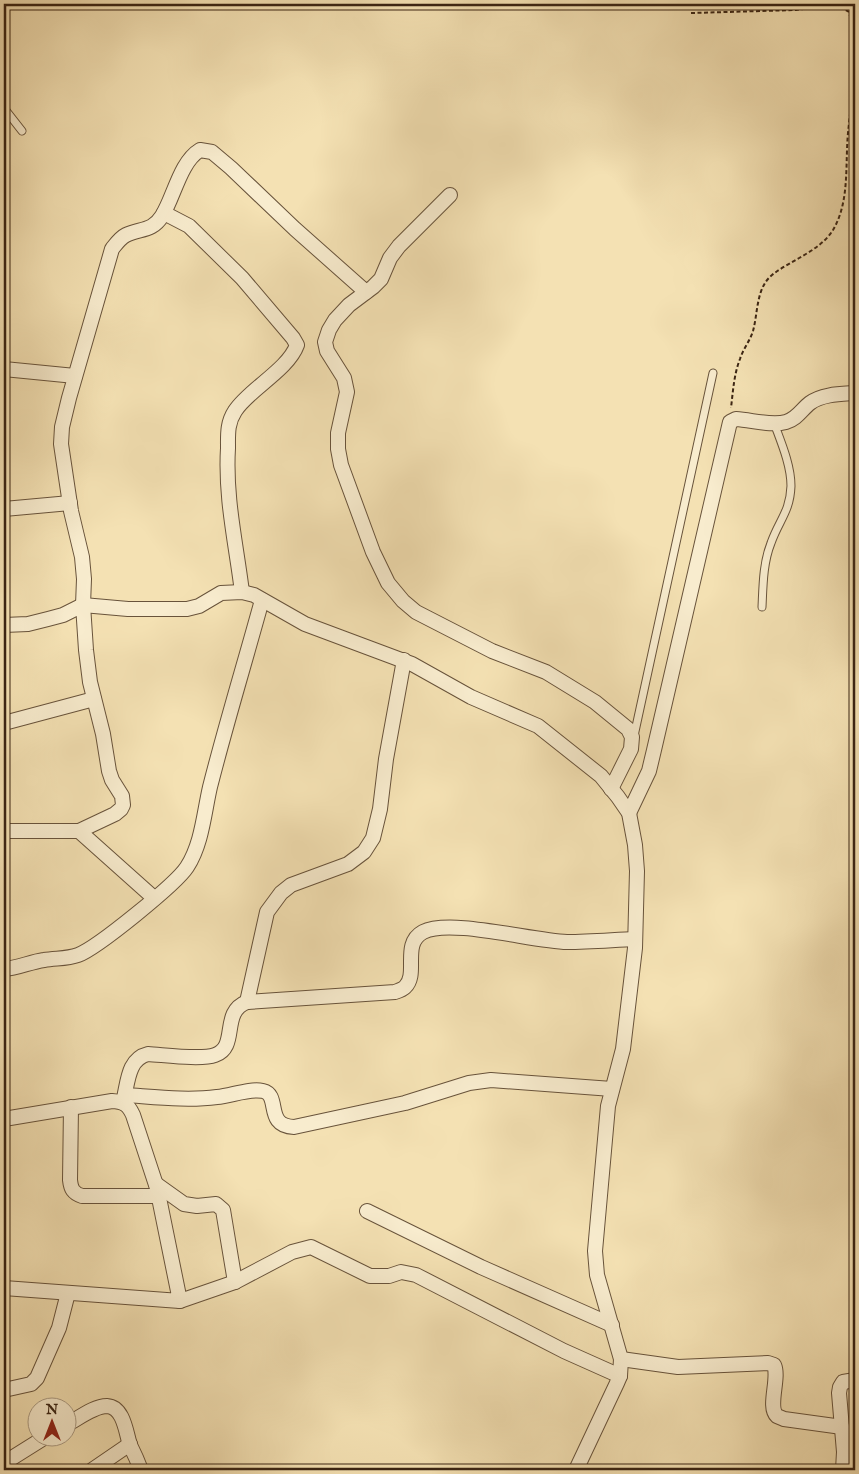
<svg xmlns="http://www.w3.org/2000/svg" width="859" height="1474" font-family="'IM FELL English',serif">
	<style>
		.lines { fill: none; stroke-linecap: round; stroke-linejoin: round }
		.service-casing { stroke: #68533b; stroke-width: 9 }
		.minor-casing { stroke: #68533b; stroke-width: 16 }
		.path { stroke: #3a2413; stroke-width: 2; stroke-dasharray: 4 2.5; stroke-linecap: butt }
		.service { stroke: #f8ecce; stroke-width: 7 }
		.minor { stroke: #f8ecce; stroke-width: 14 }
	</style>
	<rect width="100%" height="100%" fill="#f4e1b3"/>
	<filter id="stains"><feTurbulence type="fractalNoise" baseFrequency=".004" numOctaves="4"/><feColorMatrix values="0 0 0 0 .2 0 0 0 0 .09 0 0 0 0 .02 0 0 0 .5 -.17"/></filter>
	<radialGradient id="worn" r=".72"><stop offset=".6" stop-color="#630" stop-opacity="0"/><stop offset="1" stop-color="#630" stop-opacity=".3"/></radialGradient>
	<g class="lines">
		<defs>
			<g id="service">
				<path d="M4 108 22 131"/>
				<path d="M762 607C763 586 763 563 771 543 779 520 790 512 791 486 791 465 781 442 774 423"/>
				<path d="M634 736 713 373"/>
			</g>
			<g id="minor">
				<path d="M450 195 399 246 390 258 381 279 373 287 349 305 335 320 329 330 325 342 327 351 344 378 347 392 338 433V449L341 465 373 552 388 583 403 601 416 612 492 651 546 672 595 702 628 729 632 737 631 749 611 789"/>
				<path d="M164 213 189 226 242 278 293 338 297 345C288 370 248 390 235 411 227 423 228 435 228 448 225 498 236 543 242 592"/>
				<path d="M4 369 75 376"/>
				<path d="M4 509 70 503"/>
				<path d="M4 625 28 624 48 619 63 615 83 605 128 609H187L199 606 221 593 242 592 254 595 305 624 412 664 471 697 538 726 601 776 618 797 629 813 635 845 637 871 635 948 623 1049 608 1106 595 1251 597 1275 621 1359 620 1376 617 1383 576 1470"/>
				<path d="M4 723 94 699"/>
				<path d="M629 813 649 771 654 750 730 422 736 419C752 420 771 426 786 422 797 419 802 409 810 403 822 394 841 394 855 393"/>
				<path d="M4 831H79L154 898"/>
				<path d="M79 831 115 814 121 809 123 805 122 796 112 780 109 771 103 734 90 682 86 650 83 605 84 579 82 557 71 511 61 444 62 427 69 398 112 249C116 244 120 238 126 235 140 228 152 232 162 216 174 197 180 162 200 150L212 152 231 168 295 229 366 292"/>
				<path d="M4 969C18 968 30 962 44 960 56 958 67 959 78 955 97 948 176 884 187 867 202 844 204 813 210 787 226 724 245 662 262 600"/>
				<path d="M247 1002 267 912 281 893 291 885 348 864 364 852 373 838 380 809 386 759 404 660"/>
				<path d="M125 1095C155 1097 187 1101 217 1097 231 1096 249 1088 263 1091 281 1095 264 1126 294 1127L405 1103 469 1083 491 1080 612 1089"/>
				<path d="M123 1102C128 1084 127 1059 148 1054 165 1055 201 1060 215 1055 239 1047 220 1012 247 1002L395 992C398 991 403 989 405 987 419 974 401 944 423 932 450 918 532 941 567 942 589 942 612 940 635 939"/>
				<path d="M71 1107 70 1180C71 1189 73 1193 82 1196H159"/>
				<path d="M4 1119 112 1101C124 1102 128 1104 133 1115L157 1188 180 1301 4 1288"/>
				<path d="M156 1184 184 1204 197 1206 216 1204 223 1210 235 1282"/>
				<path d="M367 1211 481 1267 612 1325"/>
				<path d="M180 1301 235 1282 292 1252 311 1247 370 1276H389L401 1272 416 1275 564 1351 620 1376"/>
				<path d="M621 1359 678 1367 768 1363 774 1365C780 1378 767 1407 777 1416 779 1417 782 1418 784 1419L842 1427"/>
				<path d="M4 1390 31 1384 37 1378 59 1328 68 1293"/>
				<path d="M68 1424C79 1418 94 1406 107 1406 124 1407 126 1433 130 1445 134 1453 138 1462 141 1470"/>
				<path d="M4 1463 47 1436"/>
				<path d="M92 1470 130 1444"/>
				<path d="M843 1470 844 1452 839 1393 840 1387 843 1382 855 1380"/>
			</g>
		</defs>
		<use href="#service" class="service-casing"/>
		<use href="#minor" class="minor-casing"/>
		<path class="path" d="M691 13 796 10 827 6 840 7 849 12C859 50 852 93 848 133 845 165 850 201 833 230 820 251 791 260 772 275 756 288 758 313 753 331 750 341 743 349 740 359 734 374 733 391 731 408"/>
		<use href="#service" class="service"/>
		<use href="#minor" class="minor"/>
	</g>
	<rect width="859" height="1474" fill="none" stroke="#f4e1b3" stroke-width="20"/>
	<rect x="5" y="5" width="849" height="1464" fill="none" stroke="#3a2413" stroke-width="2.5"/>
	<rect x="10" y="10" width="839" height="1454" fill="none" stroke="#3a2413"/>
	<g transform="translate(52 1422)"><circle r="24" fill="#f8ecce" stroke="#ac9c83"/>
	<path d="M0-4L9 19L0 12L-9 19Z" fill="#8f2418"/>
	<text y="-8" font-size="14" font-weight="bold" text-anchor="middle" fill="#3a2413">N</text>
	</g>
	<rect width="100%" height="100%" filter="url(#stains)"/>
	<rect width="100%" height="100%" fill="url(#worn)"/>
</svg>
